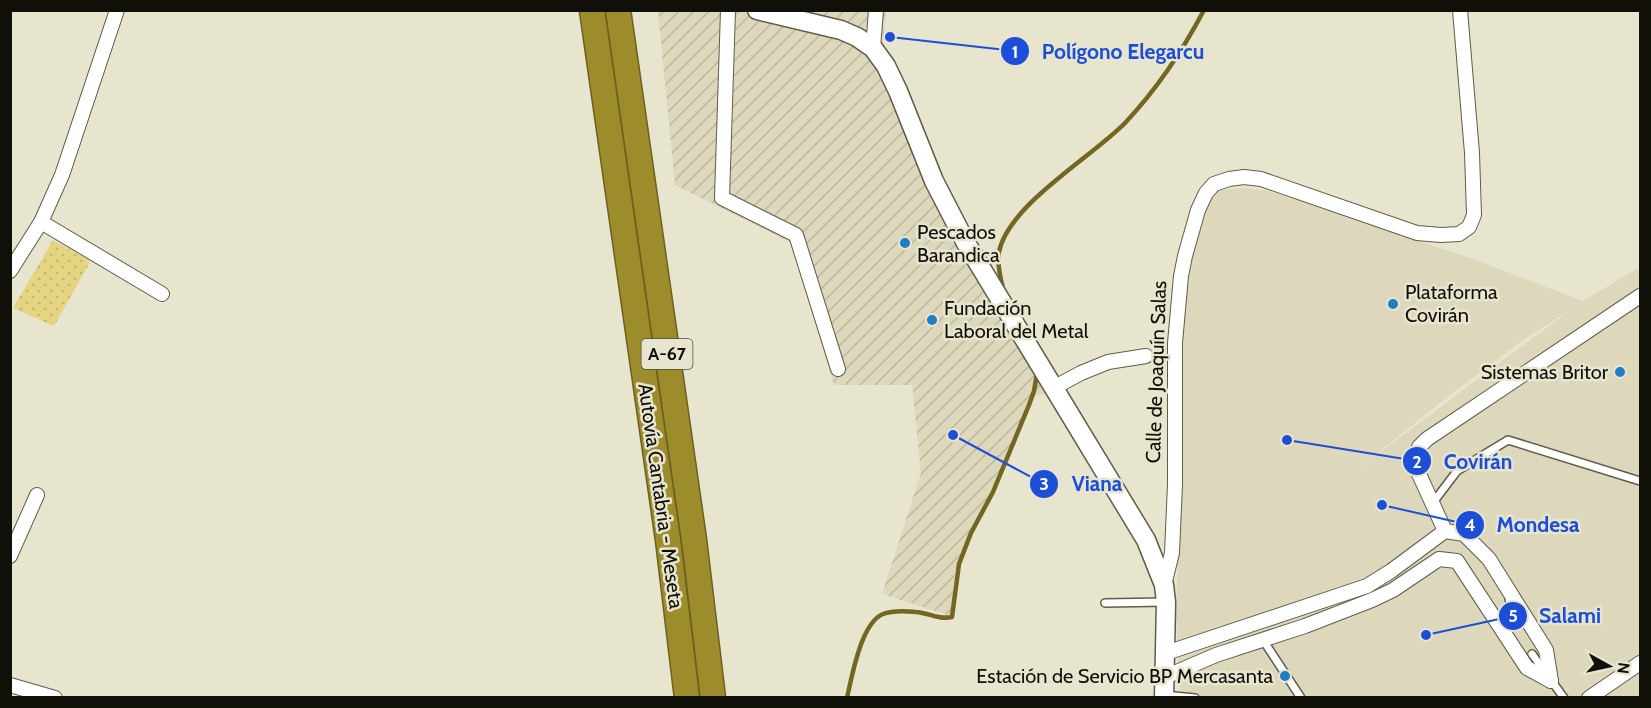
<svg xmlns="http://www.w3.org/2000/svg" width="1651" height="708" font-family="Cabin,sans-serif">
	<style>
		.built { fill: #ddd7bb; fill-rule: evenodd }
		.industrial { fill: url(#industrial-furrows) }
		.grass { fill: url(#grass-dots) }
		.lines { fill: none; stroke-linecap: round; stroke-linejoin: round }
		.stream { stroke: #726620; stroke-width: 4.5 }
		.lane-casing { stroke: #5f5c4a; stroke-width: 10 }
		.street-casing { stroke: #5f5c4a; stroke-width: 16 }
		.secondary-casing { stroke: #5f5c4a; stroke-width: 21 }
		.highway-casing { stroke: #6c601f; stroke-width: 27 }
		.lane { stroke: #fff; stroke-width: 7 }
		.street { stroke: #fff; stroke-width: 14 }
		.secondary { stroke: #fff; stroke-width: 18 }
		.highway { stroke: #9d8c2c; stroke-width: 24 }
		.poi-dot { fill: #1e7cc8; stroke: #e8e5cf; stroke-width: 2 }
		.labels { text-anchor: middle; stroke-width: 5; stroke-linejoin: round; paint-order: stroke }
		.shield { fill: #e8e5cf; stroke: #514f44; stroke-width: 1.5 }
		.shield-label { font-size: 18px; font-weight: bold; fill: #100f08 }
		.poi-label { font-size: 20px; fill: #100f08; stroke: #e8e5cf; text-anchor: start }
		.street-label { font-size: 20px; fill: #100f08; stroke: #e8e5cf }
		.leader { fill: none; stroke: #1d4ed8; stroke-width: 2 }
		.callout-dot { fill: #1d4ed8; stroke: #e8e5cf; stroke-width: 2 }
		.mark-label { font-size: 18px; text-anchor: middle; font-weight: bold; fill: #fff }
		.callout-label { font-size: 21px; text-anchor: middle; font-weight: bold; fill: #1d4ed8; stroke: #e8e5cf; stroke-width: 5; stroke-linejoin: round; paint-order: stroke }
	</style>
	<defs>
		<pattern id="industrial-furrows" width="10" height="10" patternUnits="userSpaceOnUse" patternTransform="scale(1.5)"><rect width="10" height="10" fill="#ddd7bb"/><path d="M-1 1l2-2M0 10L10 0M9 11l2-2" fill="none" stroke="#bdb79f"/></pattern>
		<pattern id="grass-dots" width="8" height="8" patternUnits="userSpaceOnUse" patternTransform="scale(1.5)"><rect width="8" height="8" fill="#e5d582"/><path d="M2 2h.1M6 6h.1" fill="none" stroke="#c3b66f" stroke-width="1.8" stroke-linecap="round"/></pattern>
	</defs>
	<rect width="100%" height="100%" fill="#e8e5cf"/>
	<path class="built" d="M1242 188 1264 190 1301 201 1476 260 1583 301 1640 267V697H1180L1176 614 1184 321 1191 261 1210 196 1219 190ZM1572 309 1355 471 1455 391 1523 340Z"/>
	<path class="industrial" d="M658 11H886L883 43 956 212 1066 390 1032 396 992 491 968 536 955 572 951 616 882 594 921 473 912 385H834L792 243 675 185Z"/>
	<path class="grass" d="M53 240 89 260V264L54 326 13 308Z"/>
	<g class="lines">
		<g class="stream">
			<path d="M1003 288C1000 277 997 265 999 252 1008 205 1092 157 1125 123 1156 90 1183 50 1204 10"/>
			<path d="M847 698C852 676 861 623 883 614 893 610 906 611 916 612 929 613 939 620 952 617L959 564 971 533 993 492 1029 405 1034 391 1037 374"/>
		</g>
		<defs>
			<g id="lane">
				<path d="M1432 504 1457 471 1508 440 1640 481"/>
				<path d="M1509 597 1513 627"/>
				<path d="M1105 603 1166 602"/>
				<path d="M1263 640 1301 698"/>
				<path d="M1532 654 1564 698"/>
				<path d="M1164 695 1195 698"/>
			</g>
			<g id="street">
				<path d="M728 10 722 198 796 235 838 369"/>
				<path d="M873 48 876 10"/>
				<path d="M41 222 162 294"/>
				<path d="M10 271 41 222 62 175 117 10"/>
				<path d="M1055 387 1081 373 1108 362 1146 356"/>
				<path d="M10 556 37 495"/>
				<path d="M1164 585 1172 553 1175 484V343L1181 276 1185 256 1198 210 1206 193 1214 184 1229 179 1244 177 1261 179 1417 233 1441 235 1459 234 1469 227 1474 215 1472 153 1460 10"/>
				<path d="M1166 653 1367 586 1391 571 1445 531"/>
				<path d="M1165 677 1216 655 1305 626 1372 600 1393 590 1439 559 1457 561 1527 668 1551 681"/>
				<path d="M1551 681 1546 650 1489 559 1464 534 1445 531 1414 463 1419 447 1427 439 1640 296"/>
				<path d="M10 685 55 698"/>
				<path d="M1589 698 1640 663"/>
			</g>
			<path id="secondary" d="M757 10 841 30 857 37 873 48 886 66 898 91 934 181 966 243 1146 540 1164 585 1166 602 1164 698"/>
			<g id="highway">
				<path d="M592 10 668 540 687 698"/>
				<path d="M618 10 694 540 713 698"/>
			</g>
		</defs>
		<use href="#lane" class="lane-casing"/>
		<use href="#street" class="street-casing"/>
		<use href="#secondary" class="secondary-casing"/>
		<use href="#highway" class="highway-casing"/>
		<use href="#lane" class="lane"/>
		<use href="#street" class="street"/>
		<use href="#secondary" class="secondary"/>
		<use href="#highway" class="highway"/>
	</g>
	<g class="poi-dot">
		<circle cx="905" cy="243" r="6"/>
		<circle cx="1393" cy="304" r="6"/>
		<circle cx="932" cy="320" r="6"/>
		<circle cx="1620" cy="372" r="6"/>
		<circle cx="1285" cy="676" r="6"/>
	</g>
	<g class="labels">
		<rect class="shield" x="641.5" y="339" width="51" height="30" rx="4.5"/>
		<g class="shield-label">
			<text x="667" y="360">A-67</text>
		</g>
		<g class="poi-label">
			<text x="917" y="239">Pescados<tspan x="917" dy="23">Barandica</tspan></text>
			<text x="1405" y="299">Plataforma<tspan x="1405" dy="23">Covirán</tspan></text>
			<text x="944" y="315">Fundación<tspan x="944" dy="23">Laboral del Metal</tspan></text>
			<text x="1608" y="379" text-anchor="end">Sistemas Britor</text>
			<text x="1273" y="683" text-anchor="end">Estación de Servicio BP Mercasanta</text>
		</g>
		<g class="street-label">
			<text transform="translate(1156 372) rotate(-88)" y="7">Calle de Joaquín Salas</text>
			<text transform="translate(661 496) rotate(82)" y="7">Autovía Cantabria - Meseta</text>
		</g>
	</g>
	<path class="leader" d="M890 37L1015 51M1287 440L1417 461M953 435L1044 484M1382 505L1470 525M1426 635L1513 616"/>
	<g class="callout-dot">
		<circle cx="890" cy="37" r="6"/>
		<circle cx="1287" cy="440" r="6"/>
		<circle cx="953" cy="435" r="6"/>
		<circle cx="1382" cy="505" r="6"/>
		<circle cx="1426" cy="635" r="6"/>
		<circle cx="1015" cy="51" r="15"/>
		<circle cx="1417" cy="461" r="15"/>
		<circle cx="1044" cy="484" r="15"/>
		<circle cx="1470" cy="525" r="15"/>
		<circle cx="1513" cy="616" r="15"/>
	</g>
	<g class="mark-label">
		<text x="1015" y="58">1</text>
		<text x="1417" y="468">2</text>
		<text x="1044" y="490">3</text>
		<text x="1470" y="531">4</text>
		<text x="1513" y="622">5</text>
	</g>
	<g class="callout-label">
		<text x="1123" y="59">Polígono Elegarcu</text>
		<text x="1478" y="469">Covirán</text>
		<text x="1097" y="491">Viana</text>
		<text x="1538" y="532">Mondesa</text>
		<text x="1570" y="623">Salami</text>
	</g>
	<rect width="1651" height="708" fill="none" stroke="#100f08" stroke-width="24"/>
	<g transform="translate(1609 666) rotate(98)" stroke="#e8e5cf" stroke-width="4.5" paint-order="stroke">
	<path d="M0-4.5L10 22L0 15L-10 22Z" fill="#100f08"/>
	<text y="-9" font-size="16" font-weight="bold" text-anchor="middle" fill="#100f08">N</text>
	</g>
</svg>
